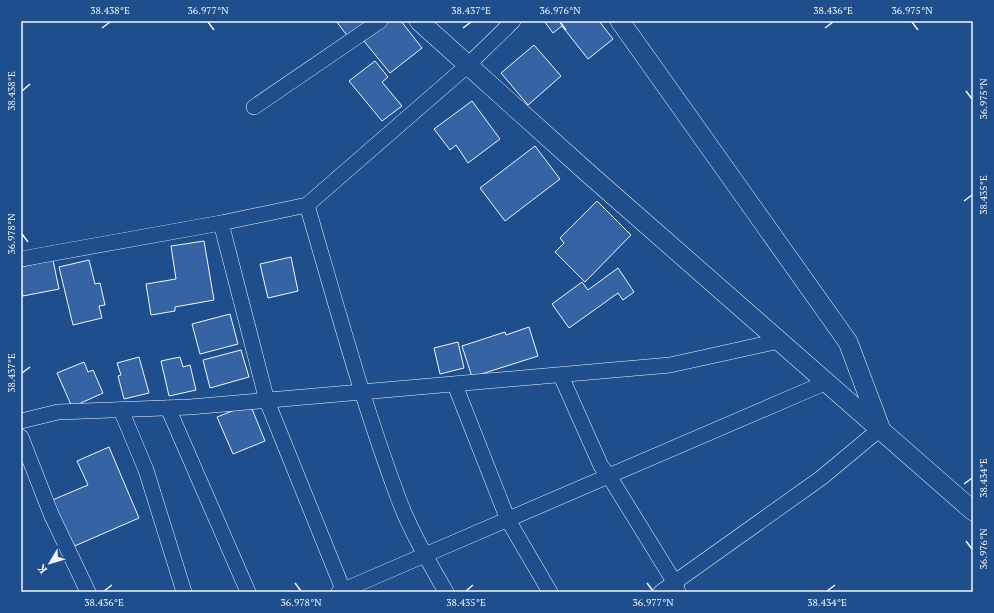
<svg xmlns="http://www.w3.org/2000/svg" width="994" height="613" font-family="'PT Serif',serif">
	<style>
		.building { fill: #3563a3; stroke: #f2f6ff }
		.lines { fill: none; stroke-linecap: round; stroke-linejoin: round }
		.minor-casing { stroke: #f2f6ff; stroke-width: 16 }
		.tertiary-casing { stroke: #f2f6ff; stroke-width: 20 }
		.minor { stroke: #1f4e8c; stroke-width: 15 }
		.tertiary { stroke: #1f4e8c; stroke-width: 19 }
		.ticks { fill: none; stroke: #f2f6ff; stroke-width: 1.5 }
		.neatline { fill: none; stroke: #f2f6ff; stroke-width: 1.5 }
		.ticks-label { font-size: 10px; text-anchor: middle; fill: #f2f6ff }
	</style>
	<rect width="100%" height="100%" fill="#1f4e8c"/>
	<g class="building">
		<path d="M336 21H371L349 38Z"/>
		<path d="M389 21H401L422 48 390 73 364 41Z"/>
		<path d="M544 21H599L613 39 588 59 562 26 553 33Z"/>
		<path d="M534 45 561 76 528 105 501 73Z"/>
		<path d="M375 61 388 77 382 82 402 106 382 121 349 81Z"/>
		<path d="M472 101 500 139 468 163 456 145 450 150 434 129Z"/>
		<path d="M535 146 560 179 505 221 480 188Z"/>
		<path d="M597 201 631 235 585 282 555 252 564 243 560 238Z"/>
		<path d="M204 241 214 300 175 307V311L151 315 146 284 176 279 171 246Z"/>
		<path d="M291 257 298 291 268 298 260 264Z"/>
		<path d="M53 260 59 289 23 296 21 287V267Z"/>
		<path d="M89 260 95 284 100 283 105 305 99 306 102 318 73 325 59 267Z"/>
		<path d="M618 268 634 292 623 300 618 293 569 328 552 304 582 282 588 290Z"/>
		<path d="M230 314 238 344 200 354 192 324Z"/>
		<path d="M529 327 538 356 472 377 462 346 505 332 506 335Z"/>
		<path d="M458 342 464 368 440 374 434 348Z"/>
		<path d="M241 350 249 377 210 388 203 360Z"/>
		<path d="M139 357 149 393 124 399 118 376 121 375 117 363Z"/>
		<path d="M180 357 183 367 190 365 196 390 169 396 161 361Z"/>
		<path d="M84 362 88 372 93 370 103 393 72 407 57 373Z"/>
		<path d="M250 404 265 441 233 454 217 417Z"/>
		<path d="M109 447 139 518 70 548 50 501 88 485 77 461Z"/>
	</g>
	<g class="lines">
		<defs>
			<g id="minor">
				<path d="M254 107 380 21"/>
				<path d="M307 205C336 304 363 404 399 500 411 532 429 562 446 592"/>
				<path d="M221 223 267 401 344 592"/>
				<path d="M21 259 221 223 307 205 468 65 513 21"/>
				<path d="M561 376 601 466 609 476 675 583 678 592"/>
				<path d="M455 385 508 520 550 592"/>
				<path d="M168 408 248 592"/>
				<path d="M121 410 146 470 184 592"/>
				<path d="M21 421 58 412 190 407 670 365 779 341"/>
				<path d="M21 437 51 514 88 592"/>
				<path d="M339 592 827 382"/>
				<path d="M661 592 821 478 880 429"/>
			</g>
			<g id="tertiary">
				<path d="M419 21 589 174 973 511"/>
				<path d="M620 21 848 342 880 427"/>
			</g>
		</defs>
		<use href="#minor" class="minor-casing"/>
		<use href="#tertiary" class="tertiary-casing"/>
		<use href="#minor" class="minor"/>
		<use href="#tertiary" class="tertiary"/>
	</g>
	<path class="ticks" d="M208 22 214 30M560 22 566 30M912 22 918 30M102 28 110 22M463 28 471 22M825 28 833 22M22 91 30 84M966 91 972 99M964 201 972 195M22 234 28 242M22 373 30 367M964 484 972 478M966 541 972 549M295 583 301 591M647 583 653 591M104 591 112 585M466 591 473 585M827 591 835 585"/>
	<rect width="994" height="613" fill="none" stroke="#1f4e8c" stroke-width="44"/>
	<g transform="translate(50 563) rotate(232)" stroke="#1f4e8c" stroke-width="3" paint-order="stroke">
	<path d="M0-3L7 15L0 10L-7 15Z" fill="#f2f6ff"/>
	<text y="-6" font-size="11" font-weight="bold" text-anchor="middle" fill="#f2f6ff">K</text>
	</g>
	<rect x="22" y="22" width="950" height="569" class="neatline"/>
	<g class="ticks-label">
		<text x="110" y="14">38.438°E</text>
		<text x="208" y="14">36.977°N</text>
		<text x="471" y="14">38.437°E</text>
		<text x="560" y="14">36.976°N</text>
		<text x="833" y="14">38.436°E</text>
		<text x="912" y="14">36.975°N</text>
		<text transform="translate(11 91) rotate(-90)" y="4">38.438°E</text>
		<text transform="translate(983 99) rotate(-90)" y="4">36.975°N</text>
		<text transform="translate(983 195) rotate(-90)" y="4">38.435°E</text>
		<text transform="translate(11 234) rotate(-90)" y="4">36.978°N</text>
		<text transform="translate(11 373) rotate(-90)" y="4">38.437°E</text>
		<text transform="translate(983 478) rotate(-90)" y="4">38.434°E</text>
		<text transform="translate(983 549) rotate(-90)" y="4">36.976°N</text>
		<text x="104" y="606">38.436°E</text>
		<text x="301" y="606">36.978°N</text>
		<text x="466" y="606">38.435°E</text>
		<text x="653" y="606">36.977°N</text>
		<text x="827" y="606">38.434°E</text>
	</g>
</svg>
